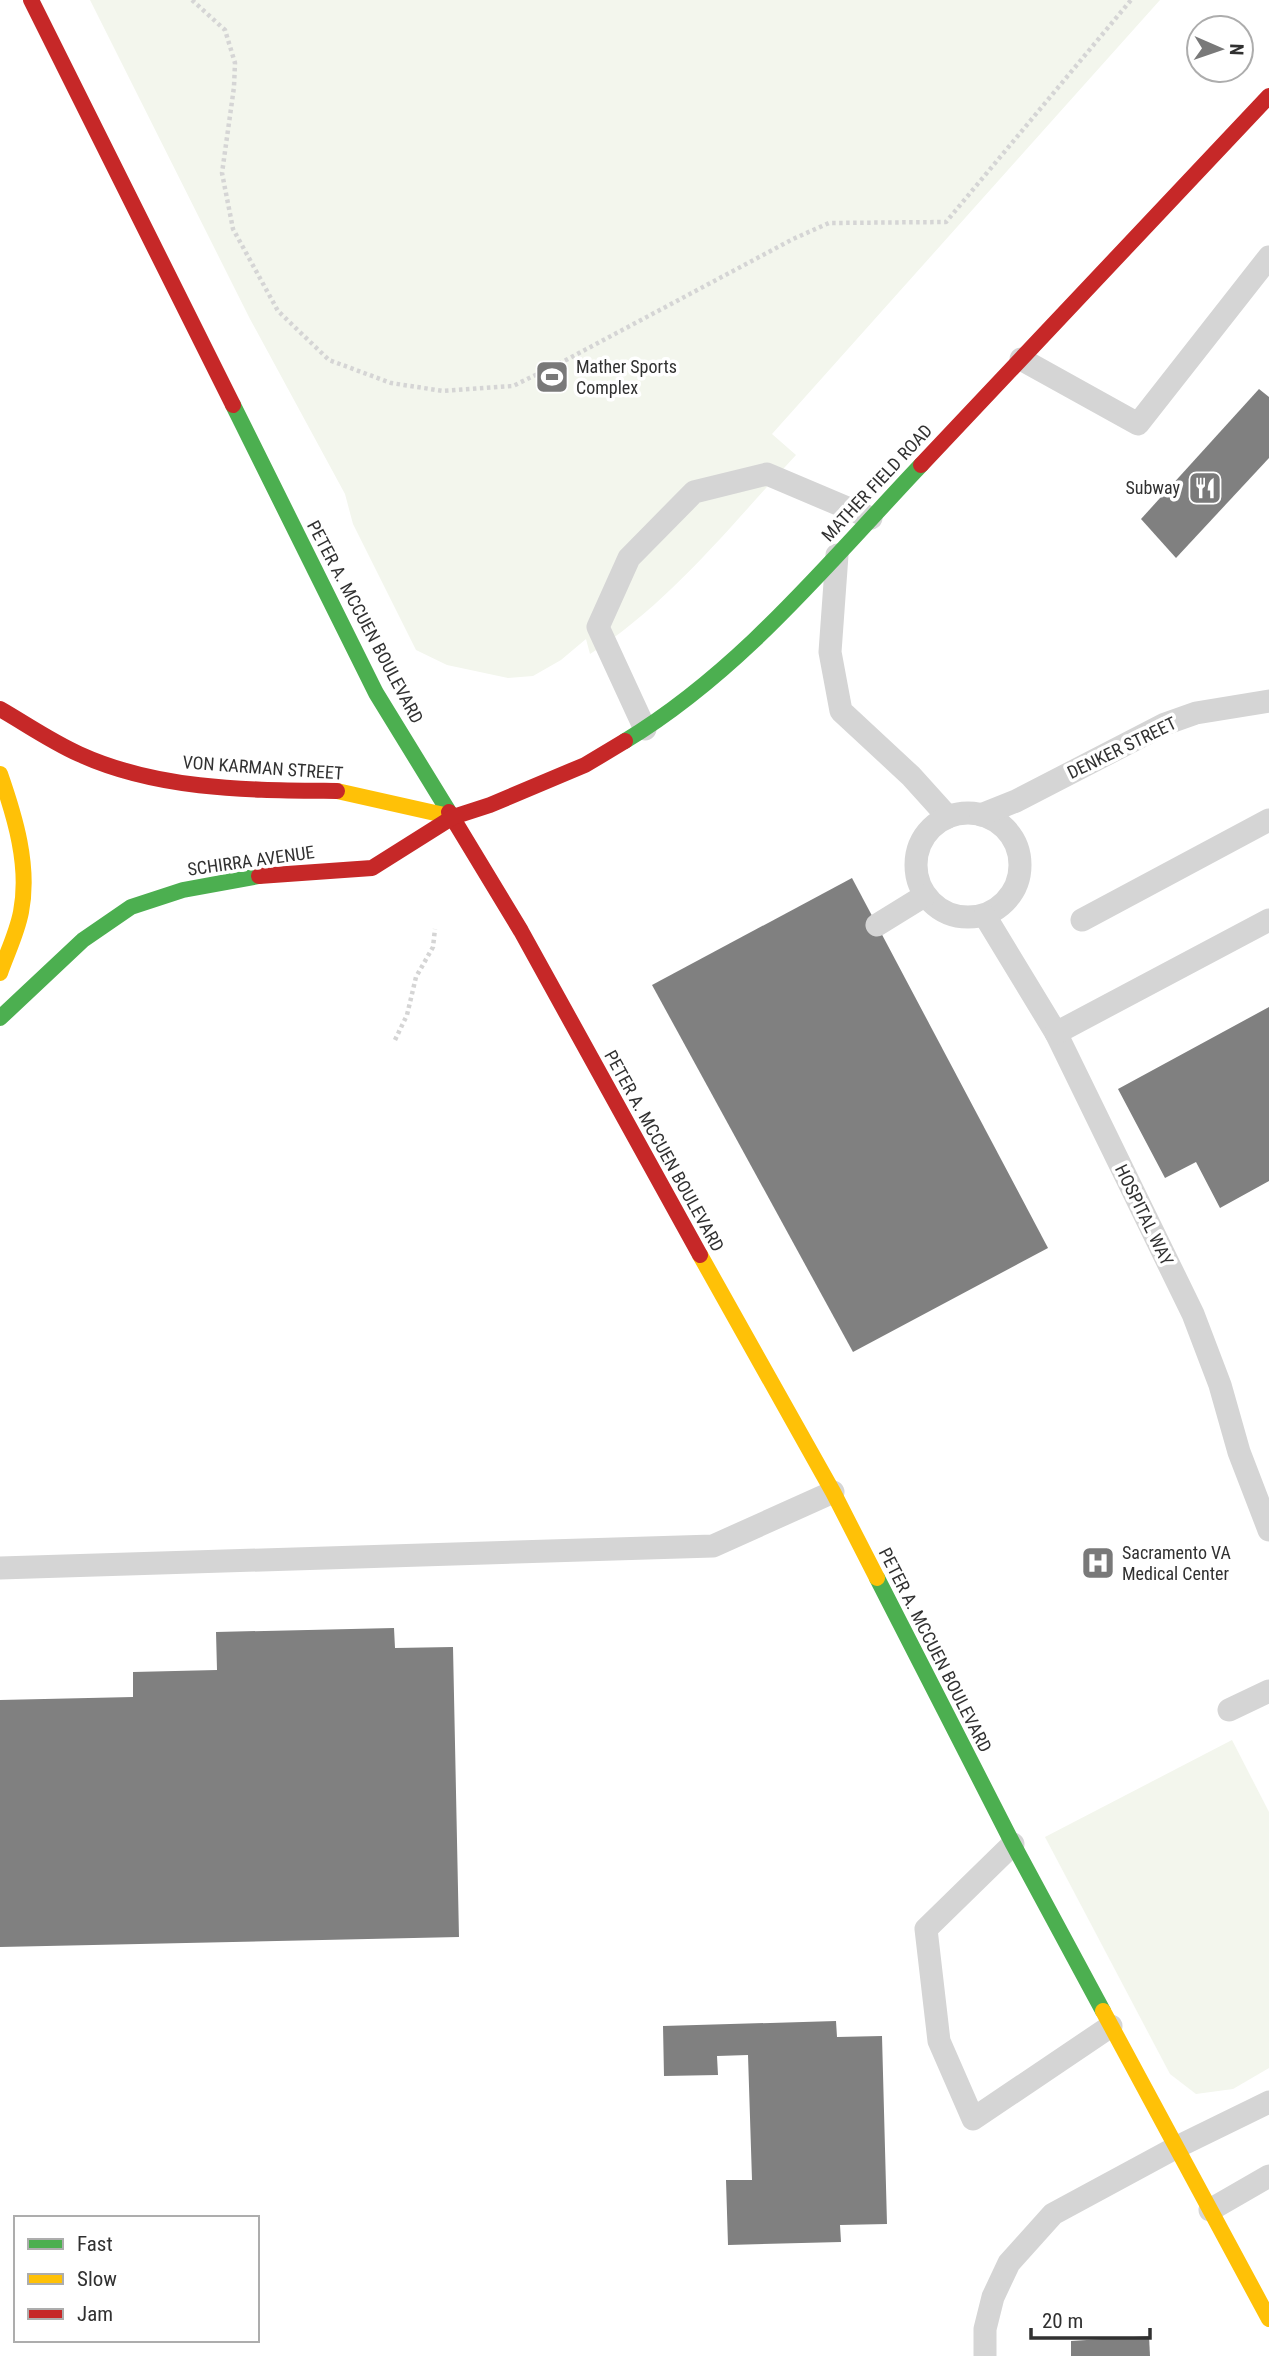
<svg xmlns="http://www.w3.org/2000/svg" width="1269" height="2356" font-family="'Roboto Condensed',sans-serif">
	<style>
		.green { fill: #f3f6ed }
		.building { fill: #808080 }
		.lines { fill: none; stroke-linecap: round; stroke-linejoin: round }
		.path { stroke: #d5d5d5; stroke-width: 4.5; stroke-dasharray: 3.5 3.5; stroke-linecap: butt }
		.lane { stroke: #d5d5d5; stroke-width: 23 }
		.fast { stroke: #4caf50; stroke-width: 16 }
		.slow { stroke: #ffc107; stroke-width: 16 }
		.jam { stroke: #c62828; stroke-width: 16 }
		.labels { text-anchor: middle; stroke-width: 7; stroke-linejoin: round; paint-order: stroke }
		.poi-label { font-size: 18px; fill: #313131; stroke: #fff; text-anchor: start }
		.street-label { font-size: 18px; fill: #313131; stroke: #fff }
	</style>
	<rect width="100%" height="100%" fill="#fff"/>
	<g class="green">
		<path d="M90 0H1160L772 434 796 455C732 524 670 603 590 654L586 639 561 660 533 676 508 678 447 665 416 650 353 524 345 494 250 319Z"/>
		<path d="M1232 1740 1269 1812V2068L1233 2089 1196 2094 1170 2074 1045 1837Z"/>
	</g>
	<g class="building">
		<path d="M1259 389 1269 397V458L1176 558 1141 519Z"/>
		<path d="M852 878 1048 1248 853 1352 652 985Z"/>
		<path d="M1269 1007V1181L1220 1208 1196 1162 1165 1178 1118 1089Z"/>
		<path d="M394 1628 395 1648 453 1647 459 1937 0 1947V1700L133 1697V1672L217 1670 216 1632Z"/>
		<path d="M836 2021 837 2037 882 2036 887 2224 840 2225 841 2242 728 2245 726 2180H752L748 2055 717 2056 718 2075 664 2076 663 2026Z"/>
		<path d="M1149 2336 1150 2356H1071V2341Z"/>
	</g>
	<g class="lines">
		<g class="path">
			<path d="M192 0 225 30 235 63 234 87 222 173 233 229 278 311 329 360 391 383 443 391 513 386 566 360 793 239 829 223 946 222 1131 0"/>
			<path d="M395 1040 407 1015 416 977 433 947 435 929"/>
		</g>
		<g class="lane">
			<path d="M1021 359 1138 424 1269 257"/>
			<path d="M837 555 830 652 841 711 911 776 948 817"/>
			<path d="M645 729 598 627 629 558 694 492 767 474 871 518"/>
			<circle cx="968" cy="865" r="52"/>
			<path d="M981 815 1016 801 1165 724 1196 713 1269 701"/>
			<path d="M985 916 1056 1033 1193 1314 1220 1385 1239 1452 1269 1530"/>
			<path d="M1082 920 1269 820"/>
			<path d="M877 925 924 896"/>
			<path d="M1056 1033 1269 920"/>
			<path d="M0 1568 713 1546 833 1492"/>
			<path d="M1229 1710 1269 1691"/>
			<path d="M1013 1844 926 1929 939 2041 973 2119 1111 2026"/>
			<path d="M1210 2210 1269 2176"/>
			<path d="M985 2356V2329L993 2297 1009 2263 1053 2214 1177 2147 1269 2102"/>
		</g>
		<g class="fast">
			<path d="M233 405 376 693 449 812"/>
			<path d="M625 741C741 671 829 562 921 465"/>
			<path d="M0 1018 83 940 131 907 183 890 259 876"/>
			<path d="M877 1578 1013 1844 1103 2011"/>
		</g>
		<g class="slow">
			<path d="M0 774C15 817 30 866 21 912 17 933 7 953 0 973"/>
			<path d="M337 791 453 817"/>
			<path d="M700 1255 833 1492 877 1578"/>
			<path d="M1103 2011 1269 2319"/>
		</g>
		<g class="jam">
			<path d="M31 0 233 405"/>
			<path d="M921 465 1269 96"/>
			<path d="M0 709C26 724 52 742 79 754 160 791 251 790 337 791"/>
			<path d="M449 812 521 931 700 1255"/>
			<path d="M259 876 372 868 453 817 490 805 585 765 625 741"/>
		</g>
	</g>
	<defs>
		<symbol id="stadium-square" viewBox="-11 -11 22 22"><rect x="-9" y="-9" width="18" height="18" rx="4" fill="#797979" stroke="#fff"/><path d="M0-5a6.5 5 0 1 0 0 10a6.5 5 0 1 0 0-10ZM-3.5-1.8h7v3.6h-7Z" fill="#fff"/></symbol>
		<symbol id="restaurant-square" viewBox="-11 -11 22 22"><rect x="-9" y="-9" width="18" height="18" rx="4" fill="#797979" stroke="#fff"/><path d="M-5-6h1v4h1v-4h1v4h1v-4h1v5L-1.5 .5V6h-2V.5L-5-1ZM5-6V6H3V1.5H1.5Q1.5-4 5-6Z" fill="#fff"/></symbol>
		<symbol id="hospital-square" viewBox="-11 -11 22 22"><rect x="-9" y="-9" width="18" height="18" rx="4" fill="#797979" stroke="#fff"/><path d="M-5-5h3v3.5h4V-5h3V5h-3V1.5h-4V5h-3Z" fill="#fff"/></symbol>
	</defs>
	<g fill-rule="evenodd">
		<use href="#stadium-square" x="533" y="358" width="38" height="38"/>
		<use href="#restaurant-square" x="1186" y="469" width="38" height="38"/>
		<use href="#hospital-square" x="1079" y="1544" width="38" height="38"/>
	</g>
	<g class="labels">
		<g class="poi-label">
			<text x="576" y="373">Mather Sports<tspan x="576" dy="21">Complex</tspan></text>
			<text x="1180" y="494" text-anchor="end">Subway</text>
			<text x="1122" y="1559">Sacramento VA<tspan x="1122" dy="21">Medical Center</tspan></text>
		</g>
		<g class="street-label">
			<text transform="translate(877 483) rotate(-47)" y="6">MATHER FIELD ROAD</text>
			<text transform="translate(365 622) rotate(62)" y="6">PETER A. MCCUEN BOULEVARD</text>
			<text transform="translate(1122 748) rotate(-26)" y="6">DENKER STREET</text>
			<text transform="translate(263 768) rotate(4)" y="6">VON KARMAN STREET</text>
			<text transform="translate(251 861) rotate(-8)" y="6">SCHIRRA AVENUE</text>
			<text transform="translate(664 1151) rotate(61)" y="6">PETER A. MCCUEN BOULEVARD</text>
			<text transform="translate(1144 1215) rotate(64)" y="6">HOSPITAL WAY</text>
			<text transform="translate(935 1650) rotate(63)" y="6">PETER A. MCCUEN BOULEVARD</text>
		</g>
	</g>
	<rect x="14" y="2216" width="245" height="126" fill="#ffffff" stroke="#adadad" stroke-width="2"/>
	<rect x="28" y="2239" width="35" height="10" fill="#4caf50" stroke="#adadad" stroke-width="2"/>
	<text x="77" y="2251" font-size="21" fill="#313131">Fast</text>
	<rect x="28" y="2274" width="35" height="10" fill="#ffc107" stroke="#adadad" stroke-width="2"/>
	<text x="77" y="2286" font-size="21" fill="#313131">Slow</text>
	<rect x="28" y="2309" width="35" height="10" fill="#c62828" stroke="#adadad" stroke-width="2"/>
	<text x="77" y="2321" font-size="21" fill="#313131">Jam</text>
	<g transform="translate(1220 49) rotate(92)"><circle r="33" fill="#ffffff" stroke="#adadad" stroke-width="2"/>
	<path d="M0-5L12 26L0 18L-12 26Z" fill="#797979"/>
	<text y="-10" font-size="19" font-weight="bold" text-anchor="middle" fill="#313131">N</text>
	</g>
	<path d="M1031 2328v10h119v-10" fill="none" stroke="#313131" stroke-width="3.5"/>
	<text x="1042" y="2328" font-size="21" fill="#313131" stroke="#ffffff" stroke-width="5" paint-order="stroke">20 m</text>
</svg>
